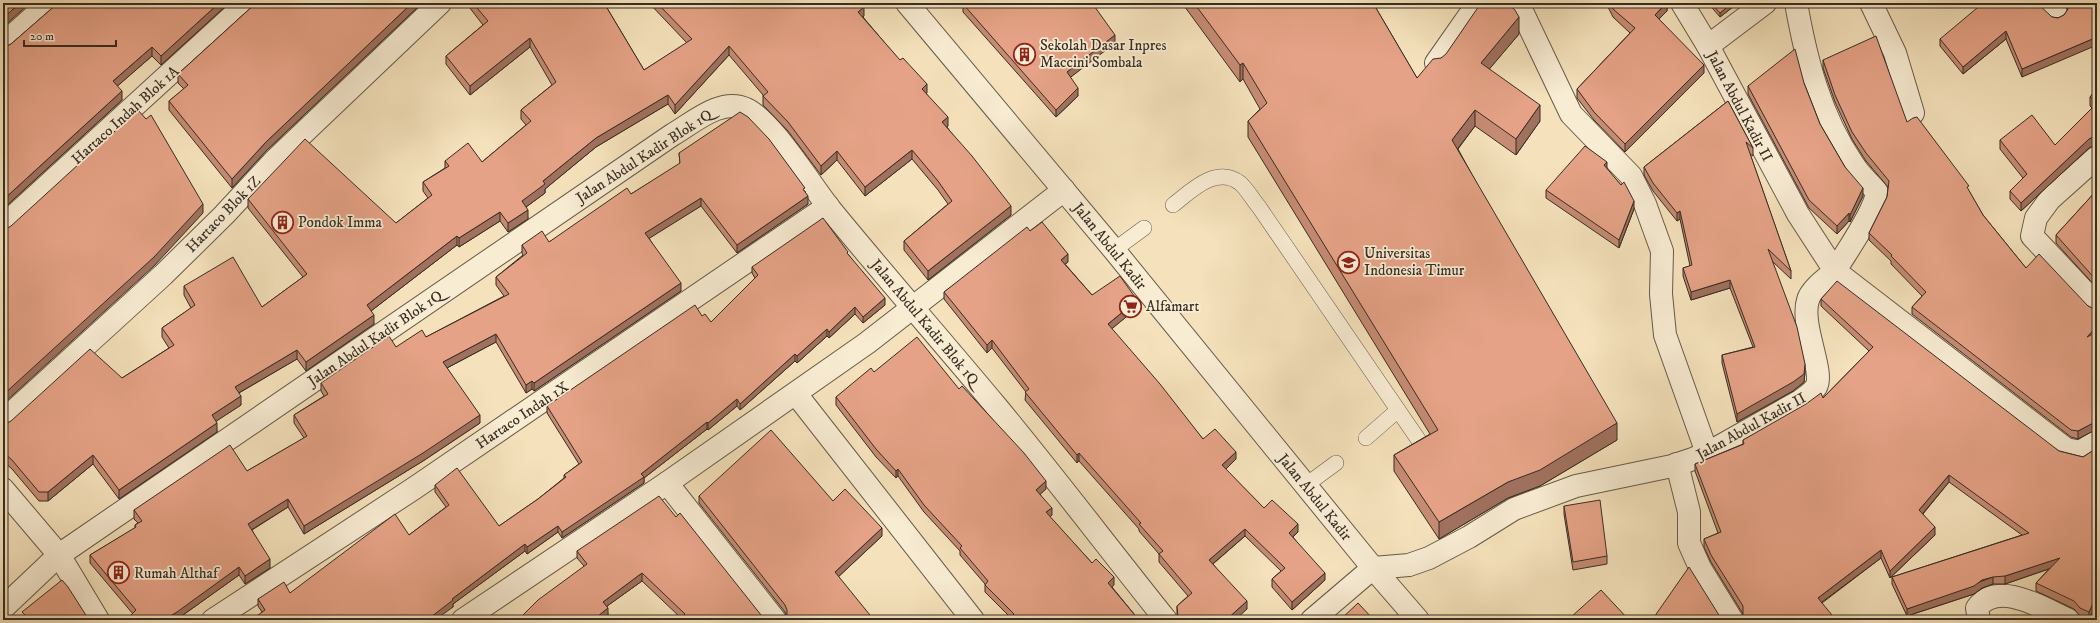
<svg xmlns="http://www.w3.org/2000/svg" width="2100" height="623" font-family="'IM FELL DW Pica',serif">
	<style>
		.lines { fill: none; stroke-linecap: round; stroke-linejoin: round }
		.lane-casing { stroke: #665a49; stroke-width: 16 }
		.street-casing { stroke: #665a49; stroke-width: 24 }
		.lane { stroke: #f8ecd3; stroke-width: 15 }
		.street { stroke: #f8ecd3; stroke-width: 22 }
		.wall { fill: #c58b73; stroke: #372d23 }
		.shaded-wall { fill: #a0715e; stroke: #372d23 }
		.building { fill: #e5a286; stroke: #372d23 }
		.labels { text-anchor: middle; stroke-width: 3.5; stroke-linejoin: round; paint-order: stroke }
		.poi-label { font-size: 15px; fill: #372d23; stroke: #f8ecd3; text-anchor: start }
		.street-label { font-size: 15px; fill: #372d23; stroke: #f8ecd3 }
	</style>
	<rect width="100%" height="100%" fill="#f5e2bc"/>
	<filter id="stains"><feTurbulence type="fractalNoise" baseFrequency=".005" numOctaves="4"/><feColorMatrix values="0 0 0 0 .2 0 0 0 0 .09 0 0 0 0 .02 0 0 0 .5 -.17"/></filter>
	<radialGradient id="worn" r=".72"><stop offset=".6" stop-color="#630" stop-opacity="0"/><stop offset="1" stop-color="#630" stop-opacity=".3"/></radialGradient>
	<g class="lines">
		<defs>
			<g id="lane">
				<path d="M1173 205C1191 191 1216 165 1240 183 1247 189 1253 200 1259 207L1398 410 1366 438"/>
				<path d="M1114 250 1144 228"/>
				<path d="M1398 410 1422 445"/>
				<path d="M1306 485 1336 463"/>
			</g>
			<g id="street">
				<path d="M907 3 1114 250 1373 568 1418 620"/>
				<path d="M1518 3 1571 114 1631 176 1645 204 1662 251 1661 294 1665 335 1707 453"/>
				<path d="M1796 3C1806 59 1820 116 1853 164 1859 174 1869 183 1877 192 1875 212 1846 252 1835 271L2066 449 2080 452 2097 441"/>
				<path d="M1871 3 1895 53 1913 113"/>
				<path d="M2047 3 2056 13"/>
				<path d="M3 44 49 3"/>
				<path d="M1708 46 1765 3"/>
				<path d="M1436 63 1478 3"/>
				<path d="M2097 157 2050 199 2036 218 2032 236 2097 305"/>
				<path d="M3 226 247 3"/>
				<path d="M796 394 973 620"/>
				<path d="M3 421 163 275 224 215 275 160 440 3"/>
				<path d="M1677 464 1689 512V543L1700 568 1732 620"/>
				<path d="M667 483 775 620"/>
				<path d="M3 489 59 555 98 620"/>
				<path d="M3 608 59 555 672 135C693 123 721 97 746 109 771 120 811 185 830 209 884 275 941 340 996 406 1054 476 1109 549 1166 620"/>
				<path d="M213 620 413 489 828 206"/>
				<path d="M463 620 667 483 867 343 1064 190"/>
				<path d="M1312 620 1373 568 1409 565 1429 558 1469 537 1514 509 1576 486 1672 466 1693 459 1715 449 1800 401C1805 397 1812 393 1816 387 1825 372 1800 325 1808 300 1811 289 1826 279 1835 271L1798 214 1708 46 1682 3"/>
				<path d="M1979 620 1977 608C1998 579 2044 609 2069 620"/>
			</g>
		</defs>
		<use href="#lane" class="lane-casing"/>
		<use href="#street" class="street-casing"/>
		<use href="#lane" class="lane"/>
		<use href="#street" class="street"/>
	</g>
	<g class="wall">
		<path d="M58 3H229L161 65 152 56 117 86 122 100 3 209V47H5L11 44Z"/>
		<path d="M256 3H422L266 151 232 188 169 110V101L184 89 178 83V74Z"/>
		<path d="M466 3H604L644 70 687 43 649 3H814L815 5 864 16 863 17 927 93H926L948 126 947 127 1011 215 928 280 904 250V241L948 204 938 190 912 159 865 196 837 160 821 175 788 131 763 105V95L729 55 675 114 668 104 596 147 545 189V193L526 207 528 219 508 232 500 221 459 247 457 245 371 311 374 324 306 371 297 359 239 393 241 405 216 421 217 432 119 499 93 464 48 501H39L12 469 3 461V424H5L122 378 169 348 162 337V328L191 308 184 295V286L262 307 303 277 248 208V199L396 223 428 198 423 191V182L445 168V161L482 162 526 125 521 119V110L552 85 530 47 470 95 446 64V56L483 25Z"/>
		<path d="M1182 3H1373L1417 78 1441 58 1519 34 1489 69 1540 121 1516 155 1475 126 1458 149 1617 440 1540 486 1508 498 1439 539 1394 471V455L1430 434 1248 137V121L1260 109 1243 79 1240 82Z"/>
		<path d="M1606 3H1667V11L1659 19 1704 73 1625 152 1594 120 1577 98V89L1630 33 1613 17Z"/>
		<path d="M1708 3H1738L1720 17Z"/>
		<path d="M2064 3H2097L2022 77 2006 39 1963 74 1940 46V39L2052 17 2058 18 2064 15 2068 9 2065 5Z"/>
		<path d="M963 4 1115 43 1070 77 1078 96 1056 117 963 12Z"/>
		<path d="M1823 60 1907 122 1969 191 1983 215 2026 268 2088 306 2094 309H2097V429L2078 439 2071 437 1912 314V307L1922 296 1891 264V261L1869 240V233L1887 197 1888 187 1866 161 1852 139 1835 102 1823 68Z"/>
		<path d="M1804 83 1820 124 1845 167 1863 196 1850 222 1849 221 1837 234 1809 208 1748 94V86Z"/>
		<path d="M2097 89V145H2095L2089 148 2021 211 2010 199V191L2023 178 2000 149V140L2055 145 2092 108 2090 106V97Z"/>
		<path d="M1728 101 1753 148V156L1750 154 1791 271V279L1772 261 1805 372 1804 382 1793 391 1737 422 1722 363V355L1753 347 1730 288 1691 300 1683 276V268L1690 266 1680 219 1677 221 1653 191 1644 175V167Z"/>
		<path d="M679 153 805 191 808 204 737 253 701 206 649 238 681 291 534 391 532 389 526 393 496 342 447 368 480 423 423 461 304 534 288 507 252 530 270 568 245 584 239 575 176 620H126L133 614 90 563V555L135 528V525L138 523 134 519V510L247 471 304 438 294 423V415L324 396 321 391V383L396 347 426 337 504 296 496 285V277L523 255 522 253V245L549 242 631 194 680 164Z"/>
		<path d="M1607 170 1621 185 1634 209 1619 248 1546 198V190Z"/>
		<path d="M2097 190V288L2056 243V235Z"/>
		<path d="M1030 231 1068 262 1065 264 1092 295 1137 308 1111 329 1203 439 1236 459 1225 469 1264 508 1298 532 1293 537 1325 580 1292 610 1272 587V579L1281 571 1245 536 1213 564 1247 609 1177 618V606L1188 596 1159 562V554L1139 531V529L1079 461 1077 463 1025 400 1026 392 992 348 987 353 944 299V292Z"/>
		<path d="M848 254 885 305 863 323 855 314 829 338 827 336 797 363 795 361 740 410 737 406 708 430 707 429 644 478V483L562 538 558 532 527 554 525 551 453 604V607L262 612 258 606V599L290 593 409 535 446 507 435 492V485L499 526 538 499 564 478V475L579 464 547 413V406L702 316 711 322 755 278 752 273V267Z"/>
		<path d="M1821 299 2059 451 2083 457 2097 448 2089 620 2080 616 2074 609 2036 591V583L2049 569 2005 584H1993L1982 588 1974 594 1907 616 1892 584V577L2022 535 1949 482 1923 514 1935 535 1890 578 1881 558 1822 603 1743 618V614L1711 562 1704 547V539L1718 533 1695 471V464L1743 444V440L1823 398 1869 351 1821 306Z"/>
		<path d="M874 372 959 389 1046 489 1040 494 1052 515 1050 517 1092 563 1114 585 1112 587 1139 620H1009L1011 618 985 592V584L960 555V551L924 512 898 476 896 478 876 457 836 405V397Z"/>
		<path d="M699 496 833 501 882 536 839 576 787 617 785 612 699 503Z"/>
		<path d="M1564 506 1607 556V564L1573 570 1564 514Z"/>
		<path d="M676 517 765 620 681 618 642 581 607 606 608 616 584 566 577 558V551Z"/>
	</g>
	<g class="shaded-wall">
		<path d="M20 3H30L3 27V18Z"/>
		<path d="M219 3H229L161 65V56Z"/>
		<path d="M412 3H422L266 151 232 188V179L266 142Z"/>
		<path d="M1667 3V11L1655 23V15Z"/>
		<path d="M1732 3H1738L1720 17V13Z"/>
		<path d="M864 7V16L858 21V12Z"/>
		<path d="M1519 17V34L1481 79V63Z"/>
		<path d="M2006 31V39L1963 74V67Z"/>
		<path d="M1115 35V43L1067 80V72Z"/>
		<path d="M2097 37V45L2022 77V69Z"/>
		<path d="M530 38V47L470 95V86Z"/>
		<path d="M729 46V55L675 114V105Z"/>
		<path d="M152 47V56L113 90V81Z"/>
		<path d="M1243 63V79L1240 82V65Z"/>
		<path d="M1704 65V73L1625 152V144Z"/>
		<path d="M927 84V93L922 98V89Z"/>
		<path d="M1078 88V96L1056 117V110Z"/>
		<path d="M122 91V100L3 209V200Z"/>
		<path d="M668 95V104L596 147 545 189V193L522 210V201L543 181 596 138Z"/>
		<path d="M1540 105V121L1516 155V139Z"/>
		<path d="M1475 110V126L1452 156V140Z"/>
		<path d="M948 117V126L942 131V122Z"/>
		<path d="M2095 136V145L2089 148 2021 211V203L2089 139Z"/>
		<path d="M912 150V159L865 196V187Z"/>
		<path d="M837 151V160L821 175V166Z"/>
		<path d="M1607 162V170L1604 165Z"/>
		<path d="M1863 188V196L1850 222V215Z"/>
		<path d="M808 196V204L737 253V245Z"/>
		<path d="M701 198V206L645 241V233Z"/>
		<path d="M1634 201V209L1619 248V240Z"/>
		<path d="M203 204V213L154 266 3 404V395Z"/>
		<path d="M1011 206V215L928 280V271Z"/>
		<path d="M528 210V219L508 232V223Z"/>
		<path d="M1680 211V219L1677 221V213Z"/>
		<path d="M500 212V221L459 247V238Z"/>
		<path d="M1849 213V221L1837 234V226Z"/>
		<path d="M457 236V245L367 314V305Z"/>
		<path d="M1068 254V262L1061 267V260Z"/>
		<path d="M1730 280V288L1691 300V292Z"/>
		<path d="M681 283V291L534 391V383Z"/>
		<path d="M885 298V305L863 323V317Z"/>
		<path d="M1137 300V308L1108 332V324Z"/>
		<path d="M855 307V314L829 338V332Z"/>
		<path d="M374 315V324L306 371V362Z"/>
		<path d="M2097 326V334L2087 337Z"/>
		<path d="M827 329V336L797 363V356Z"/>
		<path d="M496 334V342L443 370V362Z"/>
		<path d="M992 340V348L987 353V345Z"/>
		<path d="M297 350V359L235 395V387Z"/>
		<path d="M795 354V361L740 410V404Z"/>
		<path d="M1805 364V372L1804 382 1793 391 1737 422V414Z"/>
		<path d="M532 381V389L526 393V385Z"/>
		<path d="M241 396V405L212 424V415Z"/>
		<path d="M737 399V406L708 430V423Z"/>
		<path d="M480 415V423L423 461 304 534V526Z"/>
		<path d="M2097 421V429L2078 439V431Z"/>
		<path d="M707 422V429L644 478V483L562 538V532L641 474Z"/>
		<path d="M217 423V432L119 499V490Z"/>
		<path d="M1617 423V440L1540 486 1508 498 1439 539V522L1508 482Z"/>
		<path d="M1236 452V459L1222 473V465Z"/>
		<path d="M1079 453V461L1077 463V455Z"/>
		<path d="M93 455V464L48 501V492Z"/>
		<path d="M898 469V476L896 478V471Z"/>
		<path d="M1949 475V482L1919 518V510Z"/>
		<path d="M1046 481V489L1036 498V490Z"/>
		<path d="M288 499V507L248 532V524Z"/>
		<path d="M1052 508V515L1046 520V512Z"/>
		<path d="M1298 524V532L1289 540V533Z"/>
		<path d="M558 526V532L527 554V547Z"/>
		<path d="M1935 527V535L1890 578V571Z"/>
		<path d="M882 528V536L835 580V572Z"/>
		<path d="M1245 529V536L1209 567V560Z"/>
		<path d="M525 544V551L453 604V607L435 620H427L452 599Z"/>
		<path d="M1881 550V558L1818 605V598Z"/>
		<path d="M2060 558V565L2005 584V576Z"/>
		<path d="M270 559V568L245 584V576Z"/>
		<path d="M239 567V575L176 620H164Z"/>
		<path d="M642 573V581L603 609V602Z"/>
		<path d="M1325 573V580L1292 610V602Z"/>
		<path d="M1114 577V585L1108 591V583Z"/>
		<path d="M1993 577V584L1982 588 1974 594 1907 616V609Z"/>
		<path d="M2097 594V601L2089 620V612Z"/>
		<path d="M1247 601V609L1235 620H1226Z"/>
		<path d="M608 608V616L603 620H593Z"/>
	</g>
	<g class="building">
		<path d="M3 3H20L3 18Z"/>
		<path d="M58 3H219L161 56 152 47 113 81 122 91 3 200V47H5L11 44Z"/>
		<path d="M256 3H412L266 142 232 179 169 101 188 85 178 74Z"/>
		<path d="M473 3H604L644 70 692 39 657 3H814L815 5 817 3H861L864 7 858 12 900 60 903 58 927 84 922 89 948 117 942 122 972 156 1011 206 928 271 904 241 952 201 938 181 912 150 865 187 837 151 821 166 788 122 763 96 768 92 729 46 675 105 668 95 596 138 543 181 545 184 522 201 528 210 508 223 500 212 459 238 457 236 367 305 374 315 306 362 297 350 235 387 241 396 212 415 217 423 119 490 93 455 48 492H39L12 460 3 452V424H5L11 421 90 349 122 378 174 345 162 328 195 305 184 286 233 257 262 307 307 274 248 199 305 139 396 223 432 195 423 182 449 166 445 161 468 143 482 162 531 121 521 110 556 82 530 38 470 86 446 56 488 21Z"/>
		<path d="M965 3H1092L1115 35 1067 72 1078 88 1056 110 963 4Z"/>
		<path d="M1194 3H1373L1417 78 1433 59 1441 58 1446 54 1481 3H1507L1515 10 1519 17 1481 63 1540 105 1516 139 1475 110 1452 140 1617 423 1540 470 1508 482 1439 522 1394 455 1438 430 1248 121 1267 103 1243 63 1240 65Z"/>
		<path d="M1610 3H1666L1655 15 1704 65 1625 144 1594 112 1577 89 1635 28 1613 9Z"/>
		<path d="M1711 3H1732L1720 13Z"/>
		<path d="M1983 3H2037L2052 17 2058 18 2064 15 2068 9V3H2097V37L2022 69 2006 31 1963 67 1940 39Z"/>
		<path d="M1876 36 1907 122 1913 118 1917 117 1969 186 1967 187 1983 215 2026 268 2039 254 2088 306 2094 309H2097V326L2087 337 2097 332V421L2078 431 2071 430 1912 307 1926 292 1891 256 1892 255 1869 233 1887 197 1889 181 1866 153 1852 132 1835 95 1823 60Z"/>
		<path d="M1795 49 1804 83 1820 124 1845 167 1863 188 1850 215 1849 213 1837 226 1809 200 1748 86Z"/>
		<path d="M2097 89V137L2095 136 2089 139 2021 203 2010 191 2027 174 2000 140 2032 115 2055 145 2097 103 2090 97Z"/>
		<path d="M1728 101 1753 148 1746 142 1791 271 1768 249 1797 327 1805 364 1804 374 1793 382 1737 414 1722 355 1755 347 1730 280 1691 292 1683 268 1692 265 1680 211 1677 213 1653 183 1644 167Z"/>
		<path d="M138 110 146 119 151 115 203 204 154 257 3 395V229H6L11 226Z"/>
		<path d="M740 112 748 117 769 139 805 188 803 189 808 196 737 245 701 198 645 233 681 283 534 383 532 381 526 385 496 334 443 362 480 415 423 453 304 526 288 499 248 524 270 559 245 576 239 567 177 612 164 620H126L136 610 90 555 136 527 135 525 142 521 134 510 230 445 247 471 307 436 294 415 328 394 321 383 389 336 396 347 422 330 426 337 509 294 496 277 527 253 522 245 542 231 549 242 627 188 631 194 680 163 679 153Z"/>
		<path d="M1585 146 1607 162 1604 165 1621 185 1624 182 1634 201 1619 240 1546 190Z"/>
		<path d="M2097 190V281L2056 235Z"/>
		<path d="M823 218 848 252 847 253 885 298 863 317 855 307 829 332 827 329 797 356 795 354 740 404 737 399 708 423 707 422 641 474 644 477 562 532 558 526 527 547 525 544 452 599 453 600 427 620H251L265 610 258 599 284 582 290 593 395 514 409 535 449 505 435 485 457 468 499 526 538 499 566 477 564 475 582 462 547 406 695 305 702 316 705 314 711 322 758 275 752 267Z"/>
		<path d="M1042 222 1068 254 1061 260 1092 295 1120 276 1137 300 1108 324 1160 384 1203 439 1215 429 1236 452 1222 465 1264 508 1272 500 1298 524 1289 533 1325 573 1292 602 1272 579 1285 568 1245 529 1209 560 1247 601 1226 620H1175L1178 617 1177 606 1192 593 1159 554 1163 551 1139 524 1141 523 1079 453 1077 455 1025 392 1029 389 992 340 987 345 944 292 1027 227 1030 231Z"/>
		<path d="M1837 281 2059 451 2083 457 2097 448V594L2089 612 2080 608 2074 601 2036 583 2060 558 2005 576 1993 577 1982 580 1974 586 1907 609 1892 577 2029 533 1949 475 1919 510 1935 527 1890 571 1881 550 1818 598 1836 620H1741L1743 618V606L1711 555 1704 539 1721 532 1695 464 1744 444 1743 440 1806 404 1821 393 1823 398 1873 347 1821 299Z"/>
		<path d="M917 337 959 389 962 386 1024 453 1046 481 1036 490 1052 508 1046 512 1092 563 1096 559 1114 577 1108 583 1139 620H1010L1009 619 1014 614 985 585 988 581 960 548 962 546 924 505 898 469 896 471 876 449 836 397 871 368 874 372Z"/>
		<path d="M771 430 833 501 845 489 882 528 835 572 874 620H784L787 617V610L785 605 699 496Z"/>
		<path d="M659 496 676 517 680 513 765 620H679L685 614 642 573 603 602 608 608 593 620H518L538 600 587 564 577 551Z"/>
		<path d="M1600 500 1607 556 1573 562 1564 506Z"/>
		<path d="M1689 567 1722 620H1652Z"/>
		<path d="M62 580 68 587 89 620H19L25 615 22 612Z"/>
		<path d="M1601 590 1629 620H1573L1571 617Z"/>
		<path d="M1358 603 1374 620H1340Z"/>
	</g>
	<defs>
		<symbol id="building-ring" viewBox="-11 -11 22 22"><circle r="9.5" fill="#f8ecd3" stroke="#8f2418" stroke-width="1.5"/><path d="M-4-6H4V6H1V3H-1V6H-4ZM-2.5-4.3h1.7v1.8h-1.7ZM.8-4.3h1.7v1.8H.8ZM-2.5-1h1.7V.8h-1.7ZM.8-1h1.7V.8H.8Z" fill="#8f2418"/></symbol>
		<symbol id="university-ring" viewBox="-11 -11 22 22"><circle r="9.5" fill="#f8ecd3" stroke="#8f2418" stroke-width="1.5"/><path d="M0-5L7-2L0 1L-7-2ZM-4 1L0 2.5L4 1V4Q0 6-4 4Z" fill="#8f2418"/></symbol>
		<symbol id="supermarket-ring" viewBox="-11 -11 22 22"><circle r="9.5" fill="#f8ecd3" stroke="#8f2418" stroke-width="1.5"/><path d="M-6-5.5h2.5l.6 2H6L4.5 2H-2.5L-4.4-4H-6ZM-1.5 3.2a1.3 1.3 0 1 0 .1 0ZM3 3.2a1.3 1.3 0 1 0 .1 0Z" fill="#8f2418"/></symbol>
	</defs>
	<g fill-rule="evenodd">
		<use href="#building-ring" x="1012" y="42" width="25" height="25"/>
		<use href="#building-ring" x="270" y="210" width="25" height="25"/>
		<use href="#university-ring" x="1336" y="250" width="25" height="25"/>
		<use href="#supermarket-ring" x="1118" y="294" width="25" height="25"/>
		<use href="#building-ring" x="106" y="560" width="25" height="25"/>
	</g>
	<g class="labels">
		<g class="poi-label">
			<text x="1040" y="50">Sekolah Dasar Inpres<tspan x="1040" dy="17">Maccini Sombala</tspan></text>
			<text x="298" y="227">Pondok Imma</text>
			<text x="1364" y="258">Universitas<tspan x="1364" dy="17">Indonesia Timur</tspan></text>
			<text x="1146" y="311">Alfamart</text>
			<text x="134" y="578">Rumah Althaf</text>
		</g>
		<g class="street-label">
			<text transform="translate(1740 106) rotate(62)" y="5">Jalan Abdul Kadir II</text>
			<text transform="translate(125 115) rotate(-42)" y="5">Hartaco Indah Blok 1A</text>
			<text transform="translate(644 156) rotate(-33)" y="5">Jalan Abdul Kadir Blok 1Q</text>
			<text transform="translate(223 214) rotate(-46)" y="5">Hartaco Blok 1Z</text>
			<text transform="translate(1110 246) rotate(51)" y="5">Jalan Abdul Kadir</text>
			<text transform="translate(925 322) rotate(50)" y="5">Jalan Abdul Kadir Blok 1Q</text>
			<text transform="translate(375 338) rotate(-34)" y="5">Jalan Abdul Kadir Blok 1Q</text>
			<text transform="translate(522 415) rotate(-34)" y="5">Hartaco Indah 1X</text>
			<text transform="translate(1751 426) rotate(-29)" y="5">Jalan Abdul Kadir II</text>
			<text transform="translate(1315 497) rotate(51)" y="5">Jalan Abdul Kadir</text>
		</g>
	</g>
	<rect width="2100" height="623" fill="none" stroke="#f5e2bc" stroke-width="16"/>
	<rect x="4" y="4" width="2092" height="615" fill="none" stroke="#372d23" stroke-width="2"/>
	<rect x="8" y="8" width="2084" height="607" fill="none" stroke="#372d23"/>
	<path d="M24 40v6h92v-6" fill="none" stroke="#372d23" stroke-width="2"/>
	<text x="30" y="40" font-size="12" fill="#372d23" stroke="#f8ecd3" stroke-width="3" paint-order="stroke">20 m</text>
	<rect width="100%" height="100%" filter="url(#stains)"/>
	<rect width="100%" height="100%" fill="url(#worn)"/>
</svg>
